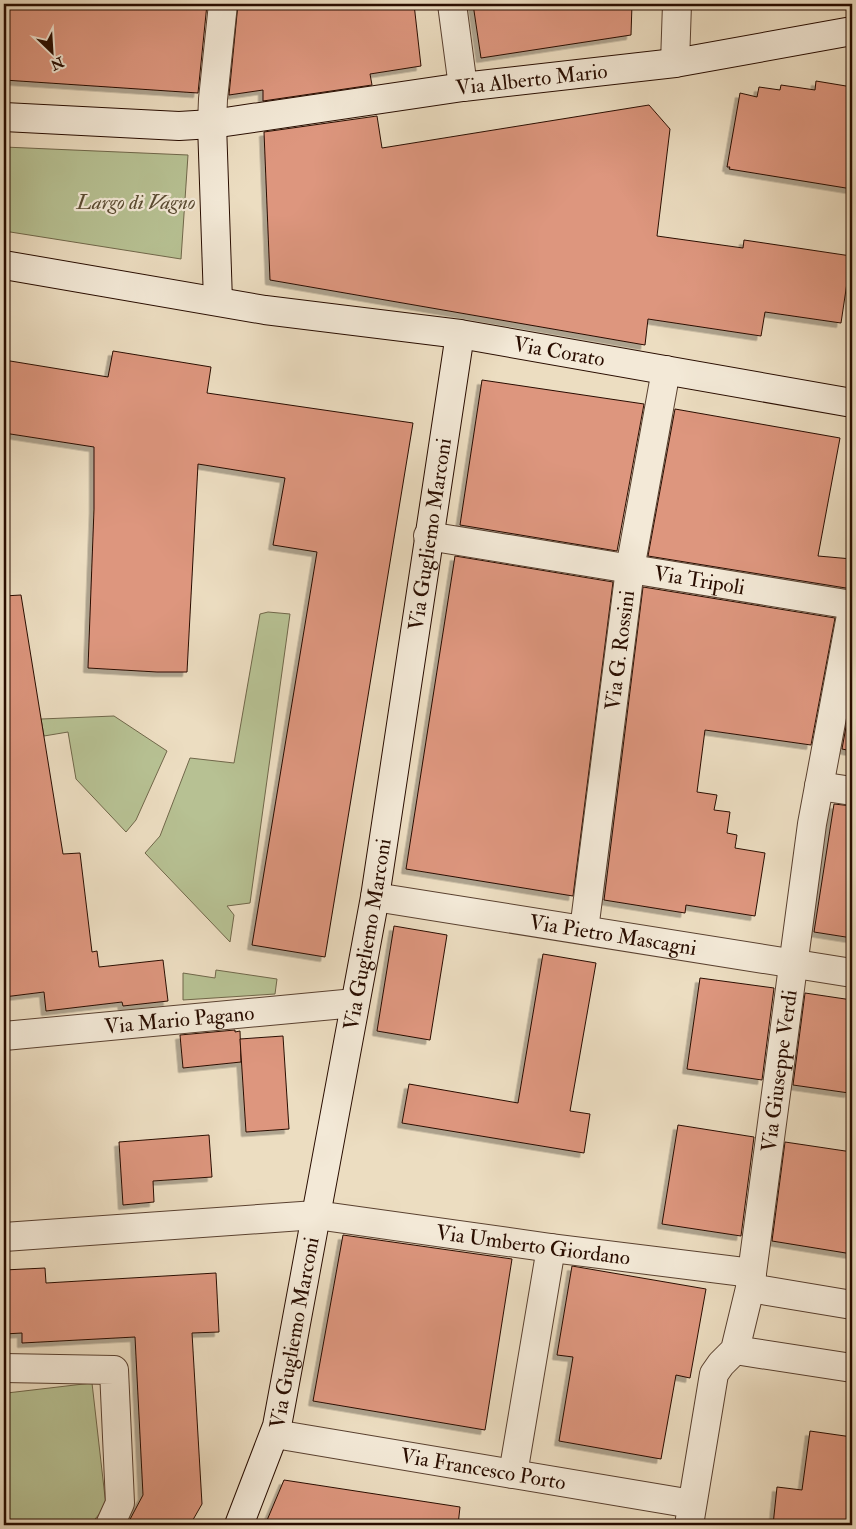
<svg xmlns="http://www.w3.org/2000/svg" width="856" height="1529" font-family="'IM FELL Double Pica',serif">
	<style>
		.green { fill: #b7c193; stroke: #70674a }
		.building { fill: #dd967e; stroke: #290d00; filter: url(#shadow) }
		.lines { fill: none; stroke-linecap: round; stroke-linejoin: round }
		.street-casing { stroke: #5a4130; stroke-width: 30 }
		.secondary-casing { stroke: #290d00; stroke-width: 30 }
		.street { stroke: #f3e9d7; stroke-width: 28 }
		.secondary { stroke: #f3e9d7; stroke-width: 28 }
		.labels { text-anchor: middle; stroke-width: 4.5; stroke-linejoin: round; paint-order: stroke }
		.street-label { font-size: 21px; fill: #290d00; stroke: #f3e9d7 }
		.park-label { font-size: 21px; font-style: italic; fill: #5b4c33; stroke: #f3e9d7 }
	</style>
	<defs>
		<filter id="shadow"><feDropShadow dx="-4.5" dy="4.5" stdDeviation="0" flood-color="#0004"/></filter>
	</defs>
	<rect width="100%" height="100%" fill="#ecddc1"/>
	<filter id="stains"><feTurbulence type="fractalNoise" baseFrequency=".004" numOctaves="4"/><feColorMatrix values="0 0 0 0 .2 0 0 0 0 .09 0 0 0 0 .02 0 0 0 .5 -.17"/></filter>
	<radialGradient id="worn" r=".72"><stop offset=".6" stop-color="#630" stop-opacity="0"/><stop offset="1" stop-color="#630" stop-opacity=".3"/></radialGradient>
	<g class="green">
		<path d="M4 147 188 155 181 259 4 231Z"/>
		<path d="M268 612 290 614 250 903 227 906 234 915 230 942 145 853 160 836 190 758 234 763 260 614Z"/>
		<path d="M114 716 167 751 136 820 126 832 76 779 68 732 44 736 41 719Z"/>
		<path d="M216 970 277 979 275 994 183 1000V973L215 978Z"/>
		<path d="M92 1383 106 1506 90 1525H21L4 1517V1400L7 1393Z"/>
	</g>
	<g class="building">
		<path d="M4 4H207L198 93 4 80Z"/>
		<path d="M238 4H414L421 66 370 74 372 85 263 101V90L229 95Z"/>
		<path d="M473 4H632L631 35 481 58Z"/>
		<path d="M816 81 852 87V189L729 169 730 167H727L740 93 757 97 759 87 780 90 781 85 815 90Z"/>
		<path d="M649 105 670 129 657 236 743 248 744 240 851 256 841 323 765 312 761 336 648 319 645 345 270 280 264 132 377 116 382 148Z"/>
		<path d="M113 351 211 367 207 393 413 423 325 957 252 945 317 552 273 545 285 478 198 464 187 672H157L88 668 94 509V447L4 433V360L108 377Z"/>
		<path d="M482 380 644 404 617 551 460 525Z"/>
		<path d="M675 409 840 438 818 556 852 559V589L648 556Z"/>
		<path d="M455 556 613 582 573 896 406 869Z"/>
		<path d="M643 587 835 618 811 745 705 730 697 792 717 795 714 810 730 812 727 833 737 835 735 848 765 853 755 916 686 905 685 913 604 900Z"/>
		<path d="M21 595 63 854 80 853 92 952 97 951 99 967 163 960 168 1001 123 1006 122 1002 46 1011 44 992 4 997V596Z"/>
		<path d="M852 694V751L842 749Z"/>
		<path d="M834 804 852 806V938L814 932Z"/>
		<path d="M394 926 447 935 430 1040 377 1031Z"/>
		<path d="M543 954 596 963 570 1111 590 1114 584 1153 402 1123 409 1084 518 1103Z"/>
		<path d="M700 978 774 988 762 1080 687 1069Z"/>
		<path d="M805 993 852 1000V1074L849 1093 793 1085Z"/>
		<path d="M235 1030V1032L240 1031 241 1062 183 1068 180 1035Z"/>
		<path d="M283 1036 289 1129 246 1132 240 1039Z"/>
		<path d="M678 1125 754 1137 741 1236 662 1224Z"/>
		<path d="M209 1135 212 1177 153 1181 154 1202 123 1205 119 1142Z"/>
		<path d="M785 1142 852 1152V1254L772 1241Z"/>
		<path d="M343 1235 512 1259 485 1430 313 1401Z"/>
		<path d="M572 1266 706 1289 690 1378 676 1375 661 1459 559 1441 573 1357 557 1355Z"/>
		<path d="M45 1268 46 1283 216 1273 219 1332 192 1333 202 1504 190 1525H127L143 1495 135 1337 22 1343V1333L4 1334V1270Z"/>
		<path d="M810 1431 852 1437V1501L850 1500 846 1525H773L777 1487 802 1490Z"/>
		<path d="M284 1480 460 1507 458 1525H265Z"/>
	</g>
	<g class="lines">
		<defs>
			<g id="street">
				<path d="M452 4 463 87"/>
				<path d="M675 63 677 4"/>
				<path d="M212 124 213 99 223 4"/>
				<path id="s1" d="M428 536 852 605"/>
				<path d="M819 786 852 791"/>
				<path id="s2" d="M375 897 852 973"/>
				<path id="s3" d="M584 930 630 569 666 370"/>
				<path id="s4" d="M4 1036 355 1003"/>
				<path id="s5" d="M4 1237 316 1215 551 1248 752 1273"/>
				<path d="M750 1288 852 1305"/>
				<path d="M735 1350 852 1368"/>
				<path d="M4 1368 114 1370 120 1503 110 1525"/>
				<path id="s6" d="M275 1434 692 1504"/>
				<path d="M513 1474 551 1248"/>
				<path id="s7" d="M689 1525 714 1374 721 1364 735 1350 750 1288 812 824 852 610"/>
			</g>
			<g id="secondary">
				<path id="s8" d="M4 117 179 126 212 124 463 87 675 63 852 31"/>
				<path d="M212 124 218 301"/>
				<path id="s9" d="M4 265 265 310 460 334 852 403"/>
				<path id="s10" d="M239 1525 277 1426 375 897 460 334"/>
			</g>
		</defs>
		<use href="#street" class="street-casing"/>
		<use href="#secondary" class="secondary-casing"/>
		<use href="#street" class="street"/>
		<use href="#secondary" class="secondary"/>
	</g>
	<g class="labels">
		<g class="street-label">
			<text dy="7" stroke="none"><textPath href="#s8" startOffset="531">Via Alberto Mario</textPath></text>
			<text dy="7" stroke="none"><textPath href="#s9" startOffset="562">Via Corato</textPath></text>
			<text dy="7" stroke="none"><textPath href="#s10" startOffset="1011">Via Gugliemo Marconi</textPath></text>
			<text dy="7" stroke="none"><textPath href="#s1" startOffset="275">Via Tripoli</textPath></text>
			<text dy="7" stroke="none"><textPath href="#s3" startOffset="282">Via G. Rossini</textPath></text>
			<text dy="7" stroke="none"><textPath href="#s10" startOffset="606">Via Gugliemo Marconi</textPath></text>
			<text dy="7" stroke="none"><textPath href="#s2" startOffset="241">Via Pietro Mascagni</textPath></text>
			<text dy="7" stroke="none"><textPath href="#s4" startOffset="176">Via Mario Pagano</textPath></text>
			<text dy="7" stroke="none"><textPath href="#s7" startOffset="468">Via Giuseppe Verdi</textPath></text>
			<text dy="7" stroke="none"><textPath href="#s5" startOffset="532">Via Umberto Giordano</textPath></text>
			<text dy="7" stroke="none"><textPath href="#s10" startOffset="201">Via Gugliemo Marconi</textPath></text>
			<text dy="7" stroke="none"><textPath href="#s6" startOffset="211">Via Francesco Porto</textPath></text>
		</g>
		<g class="park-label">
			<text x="136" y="209">Largo di Vagno</text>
		</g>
	</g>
	<rect width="856" height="1529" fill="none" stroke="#ecddc1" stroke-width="20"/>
	<rect x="5" y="5" width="846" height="1519" fill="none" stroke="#290d00" stroke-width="2.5"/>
	<rect x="10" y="10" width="836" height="1509" fill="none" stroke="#290d00"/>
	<g transform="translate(52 52) rotate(155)" stroke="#f3e9d7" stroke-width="4" paint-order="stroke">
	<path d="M0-4L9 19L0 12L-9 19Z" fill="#290d00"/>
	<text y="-8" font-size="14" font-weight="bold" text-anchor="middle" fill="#290d00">N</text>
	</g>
	<rect width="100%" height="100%" filter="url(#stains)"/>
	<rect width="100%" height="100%" fill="url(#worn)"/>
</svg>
